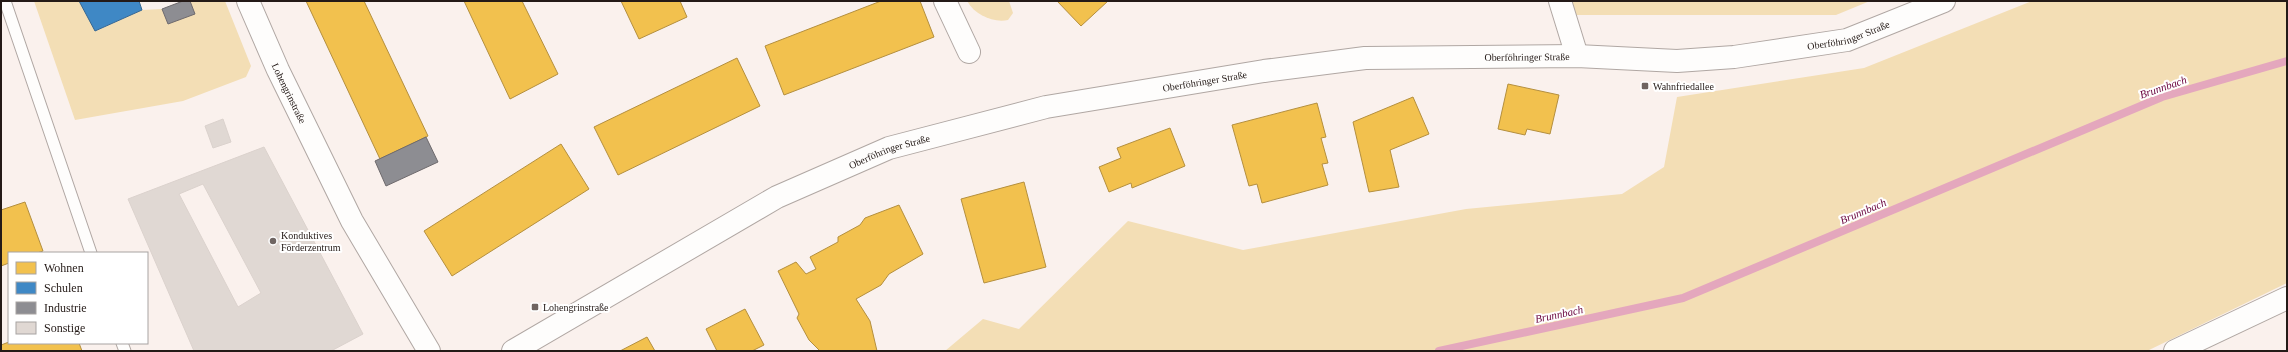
<svg xmlns="http://www.w3.org/2000/svg" width="2288" height="352" font-family="Georgia,serif">
	<style>
		.green { fill: #f3deb5 }
		.homes { fill: #f2c14e; stroke: #b48f3e }
		.schools { fill: #3f88c5; stroke: #376791 }
		.industry { fill: #8d8d92; stroke: #6e6a6d }
		.lines { fill: none; stroke-linecap: round; stroke-linejoin: round }
		.stream { stroke: #e4a7bd; stroke-width: 8 }
		.building { fill: #e0d8d3; stroke: #dbd2cd; fill-rule: evenodd }
		.service-casing { stroke: #b0a7a3; stroke-width: 13 }
		.minor-casing { stroke: #b0a7a3; stroke-width: 24 }
		.secondary-casing { stroke: #b0a7a3; stroke-width: 24 }
		.service { stroke: #fefdfc; stroke-width: 11 }
		.minor { stroke: #fefdfc; stroke-width: 22 }
		.secondary { stroke: #fefdfc; stroke-width: 22 }
		.poi-dot { fill: #6f6562; stroke: #fff; stroke-width: 1.5 }
		.labels { text-anchor: middle; stroke-width: 4; stroke-linejoin: round; paint-order: stroke }
		.street-label { font-size: 10px; fill: #241a17; stroke: #fff }
		.poi-label { font-size: 10px; fill: #241a17; stroke: #fff; text-anchor: start }
		.water-label { font-size: 11px; font-style: italic; fill: #67003b; stroke: #fff }
	</style>
	<rect width="100%" height="100%" fill="#faf1ed"/>
	<g class="green">
		<path d="M34 1H79L96 31 142 10 162 9 168 24 190 1H225L251 66 246 77 183 101 75 120Z"/>
		<path d="M967 1H1009L1013 13 1008 20C993 23 975 15 967 1Z"/>
		<path d="M1564 1H1870L1836 15H1569Z"/>
		<path d="M2032 1H2287V283L2147 351H945L983 319 1019 329 1128 221 1243 250 1466 209 1622 194 1664 167 1677 97 1864 68Z"/>
	</g>
	<g class="homes">
		<path d="M306 1H364L428 136 380 159Z"/>
		<path d="M464 1H522L558 74 510 99Z"/>
		<path d="M621 1H680L687 17 639 39Z"/>
		<path d="M881 1H920L934 37 784 95 765 46Z"/>
		<path d="M1057 1H1108L1081 26Z"/>
		<path d="M737 58 760 106 618 175 594 127Z"/>
		<path d="M1508 84 1559 95 1550 134 1527 129 1525 135 1498 129Z"/>
		<path d="M1413 97 1429 134 1390 150 1399 187 1369 192 1353 122Z"/>
		<path d="M1317 103 1326 137 1321 138 1328 163 1322 164 1328 185 1262 203 1257 184 1249 186 1232 125Z"/>
		<path d="M1170 128 1185 166 1132 188 1131 183 1109 192 1099 167 1121 158 1117 148Z"/>
		<path d="M561 144 589 189 452 276 424 231Z"/>
		<path d="M1024 182 1046 267 984 283 961 199Z"/>
		<path d="M25 202 43 251 37 253H9V263L1 266V210Z"/>
		<path d="M899 205 923 254 889 274 881 285 856 299 870 321 877 351H820L809 340 797 318 799 314 778 271 796 262 806 274 816 269 810 257 838 242V237L860 225 865 218Z"/>
		<path d="M745 309 764 345 752 351H717L706 329Z"/>
		<path d="M647 337 655 351H620Z"/>
		<path d="M9 342 79 343 82 351H1V345Z"/>
	</g>
	<path class="schools" d="M79 1H139L142 10 95 31Z"/>
	<g class="industry">
		<path d="M183 1H190L195 14 168 24 162 9Z"/>
		<path d="M426 137 438 162 386 186 375 161Z"/>
	</g>
	<g class="lines">
		<path class="stream" d="M1439 351 1683 298 2162 97 2287 61"/>
	</g>
	<g class="building">
		<path d="M223 119 231 142 213 148 205 126Z"/>
		<path d="M264 147 363 334 331 351H194L128 199ZM203 184 261 293 238 307 179 194Z"/>
	</g>
	<g class="lines">
		<defs>
			<g id="service">
				<path d="M5 1 91 253"/>
				<path d="M122 343 125 351"/>
			</g>
			<g id="minor">
				<path id="s1" d="M248 1 278 70 352 221 429 351"/>
				<path d="M945 1 969 52"/>
				<path d="M1560 1 1577 56"/>
				<path d="M2175 351 2287 298"/>
			</g>
			<g id="secondary">
				<path id="s2" d="M513 351 777 197 889 148 1046 107 1264 71 1365 58 1577 56 1677 61 1734 57 1847 40 1944 1"/>
			</g>
		</defs>
		<use href="#service" class="service-casing"/>
		<use href="#minor" class="minor-casing"/>
		<use href="#secondary" class="secondary-casing"/>
		<use href="#service" class="service"/>
		<use href="#minor" class="minor"/>
		<use href="#secondary" class="secondary"/>
	</g>
	<g class="poi-dot">
		<rect x="1641" y="82" width="8" height="8" rx="2"/>
		<circle cx="273" cy="241" r="4"/>
		<rect x="531" y="303" width="8" height="8" rx="2"/>
	</g>
	<g class="labels">
		<g class="street-label">
			<text dy="4" stroke="none"><textPath href="#s2" startOffset="1399">Oberföhringer Straße</textPath></text>
			<text dy="4" stroke="none"><textPath href="#s2" startOffset="1075">Oberföhringer Straße</textPath></text>
			<text dy="4" stroke="none"><textPath href="#s2" startOffset="751">Oberföhringer Straße</textPath></text>
			<text dy="4" stroke="none"><textPath href="#s1" startOffset="101">Lohengrinstraße</textPath></text>
			<text dy="4" stroke="none"><textPath href="#s2" startOffset="427">Oberföhringer Straße</textPath></text>
		</g>
		<g class="poi-label">
			<text x="1653" y="90">Wahnfriedallee</text>
			<text x="281" y="239">Konduktives<tspan x="281" dy="12">Förderzentrum</tspan></text>
			<text x="543" y="311">Lohengrinstraße</text>
		</g>
		<g class="water-label">
			<text transform="translate(2163 87) rotate(-19)" y="4">Brunnbach</text>
			<text transform="translate(1863 211) rotate(-23)" y="4">Brunnbach</text>
			<text transform="translate(1559 314) rotate(-12)" y="4">Brunnbach</text>
		</g>
	</g>
	<rect width="2288" height="352" fill="none" stroke="#241a17" stroke-width="4"/>
	<rect x="8" y="252" width="140" height="92" fill="#ffffff" stroke="#a7a3a2"/>
	<rect x="16" y="262" width="20" height="12" fill="#f2c14e" stroke="#a7a3a2"/>
	<text x="44" y="272" font-size="12" fill="#241a17">Wohnen</text>
	<rect x="16" y="282" width="20" height="12" fill="#3f88c5" stroke="#a7a3a2"/>
	<text x="44" y="292" font-size="12" fill="#241a17">Schulen</text>
	<rect x="16" y="302" width="20" height="12" fill="#8d8d92" stroke="#a7a3a2"/>
	<text x="44" y="312" font-size="12" fill="#241a17">Industrie</text>
	<rect x="16" y="322" width="20" height="12" fill="#e0d8d3" stroke="#a7a3a2"/>
	<text x="44" y="332" font-size="12" fill="#241a17">Sonstige</text>
</svg>
